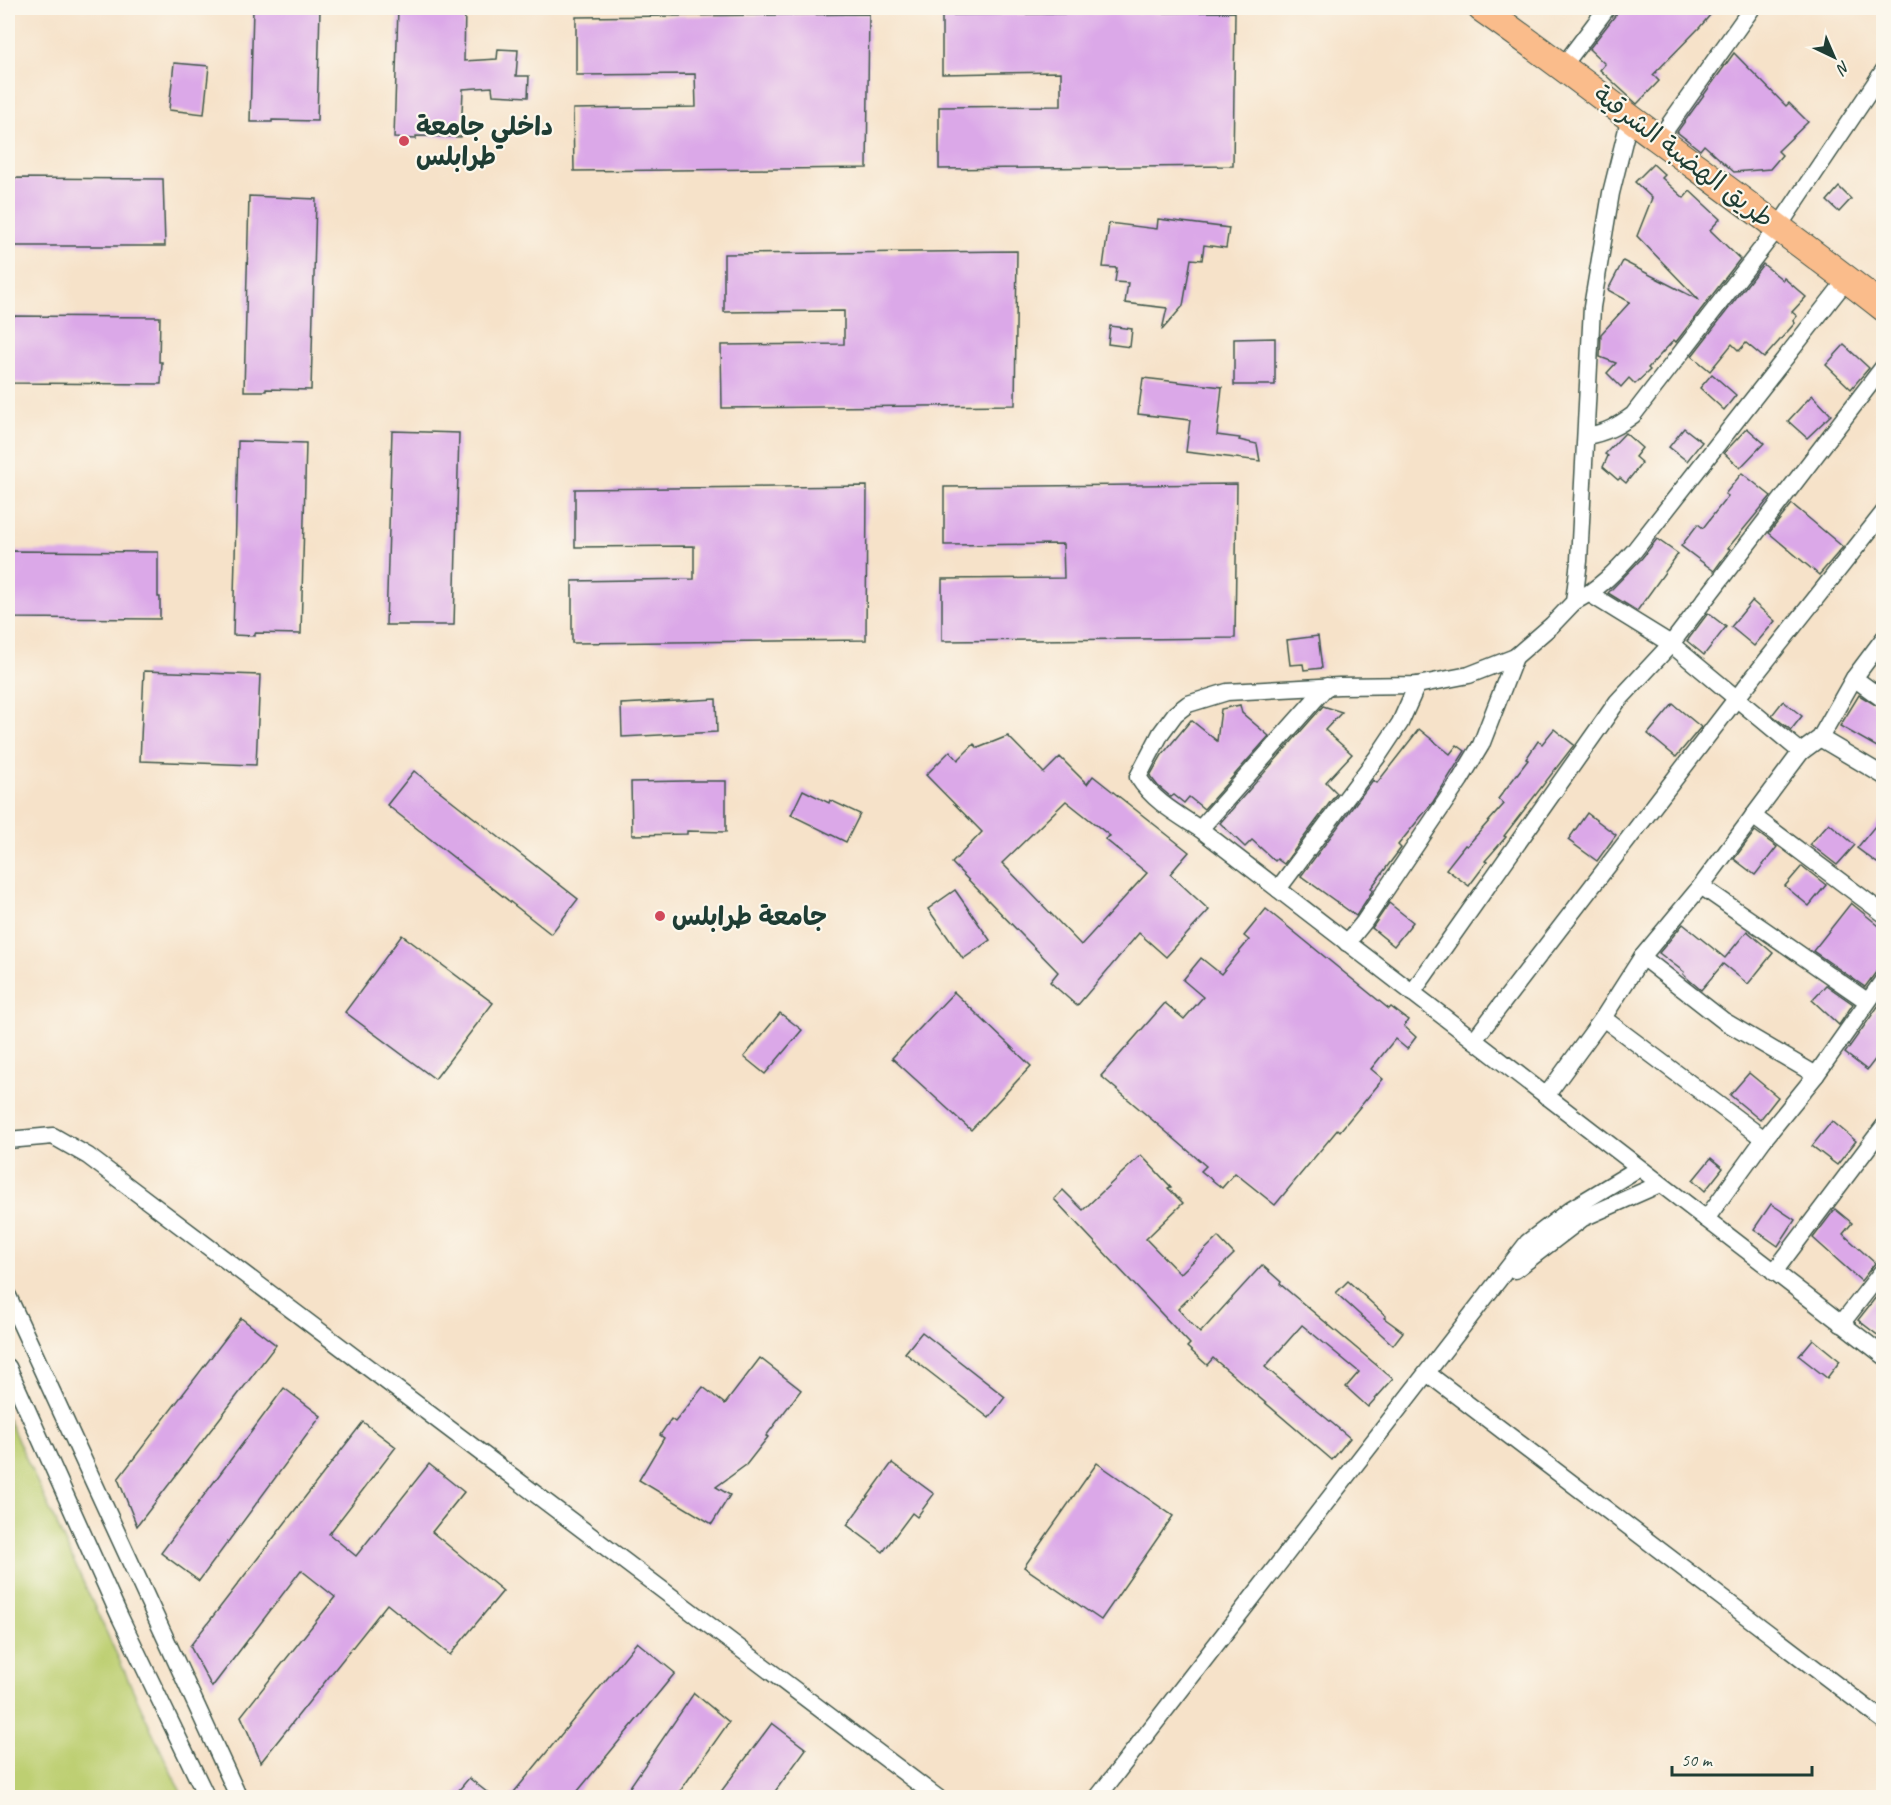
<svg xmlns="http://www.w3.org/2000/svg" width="1891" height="1805" font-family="Caveat,'Playpen Sans Arabic',sans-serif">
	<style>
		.green { fill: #bdcf72; stroke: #6e8653; stroke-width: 1.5 }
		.building { fill: #dba8e8; fill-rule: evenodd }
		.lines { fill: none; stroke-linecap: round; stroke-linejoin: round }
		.minor-casing { stroke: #3f564a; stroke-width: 19 }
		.primary-casing { stroke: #3f564a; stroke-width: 29 }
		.minor { stroke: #fff; stroke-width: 16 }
		.primary { stroke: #fabc8b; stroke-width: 27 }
		.poi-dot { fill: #d1495b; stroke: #fbf7ec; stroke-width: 2 }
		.labels { text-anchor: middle; stroke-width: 4.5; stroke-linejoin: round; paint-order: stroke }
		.poi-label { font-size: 26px; font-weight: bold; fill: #1f3d34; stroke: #fbf7ec; text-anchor: start }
		.street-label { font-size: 26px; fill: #1f3d34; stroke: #fbf7ec }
	</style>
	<rect width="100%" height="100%" fill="#fbf7ec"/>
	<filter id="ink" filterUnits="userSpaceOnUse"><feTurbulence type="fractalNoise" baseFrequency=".0167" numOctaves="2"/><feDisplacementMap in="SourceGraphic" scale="12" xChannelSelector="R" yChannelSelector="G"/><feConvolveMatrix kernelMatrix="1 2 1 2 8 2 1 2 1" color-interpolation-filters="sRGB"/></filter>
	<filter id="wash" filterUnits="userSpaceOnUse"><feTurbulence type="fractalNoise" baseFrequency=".008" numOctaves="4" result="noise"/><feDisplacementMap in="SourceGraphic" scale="24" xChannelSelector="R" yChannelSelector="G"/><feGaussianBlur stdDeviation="1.35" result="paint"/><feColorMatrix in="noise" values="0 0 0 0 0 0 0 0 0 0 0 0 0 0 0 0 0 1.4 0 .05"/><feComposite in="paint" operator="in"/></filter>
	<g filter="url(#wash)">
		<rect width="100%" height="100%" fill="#f6e2c9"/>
		<path class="green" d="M8 1419 176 1783 184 1797H8Z"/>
		<g id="blocks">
			<g class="building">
				<path d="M253 8H320L317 121 272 120V122H250Z"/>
				<path d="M398 8H465L464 61 497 59 498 49 518 50 516 76H529L528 97 493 95 492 87 463 89 461 137 416 136V139L394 138Z"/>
				<path d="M1621 8H1716L1700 27 1653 75 1659 81 1637 104 1600 70 1605 64 1589 49Z"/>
				<path d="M1235 12 1233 166 939 169V107L1061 106V72L942 74V15Z"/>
				<path d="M869 14 867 168 574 171 573 109 696 107 695 74 576 75V17Z"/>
				<path d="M1734 53 1786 106 1789 103 1808 122 1778 151 1782 155 1770 169 1734 172 1704 145 1700 150 1677 132Z"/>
				<path d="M174 63 209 66 204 114 169 110Z"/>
				<path d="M1653 164 1665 175 1662 178 1684 198 1690 191 1720 219 1710 230 1740 259 1676 342 1674 340 1648 368 1650 370 1635 384 1629 378 1621 387 1607 373 1616 363 1600 357 1601 334 1630 302 1608 290 1623 261 1699 300 1637 236 1652 198 1635 182Z"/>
				<path d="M8 178 163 179 165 246H8Z"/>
				<path d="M1839 187 1851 199 1839 212 1827 201Z"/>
				<path d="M249 196 316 199 311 390 266 389V391H244Z"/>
				<path d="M1158 219 1229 228 1226 248 1204 245 1202 260 1191 259 1183 306 1162 330 1167 308 1125 303 1128 283 1115 282 1117 268 1103 267 1109 223 1157 229Z"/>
				<path d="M1017 251 1015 405 722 408 721 345 844 344V311L724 312V254Z"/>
				<path d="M1763 264 1783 280 1784 278 1806 297 1792 312 1797 316 1793 321 1795 323 1764 358 1746 343 1739 351 1732 344 1710 371 1692 356Z"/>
				<path d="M8 316 160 317 159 362H162L161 384 8 383Z"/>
				<path d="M1110 326 1132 329 1130 347 1108 344Z"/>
				<path d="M1275 338V385H1234V339Z"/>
				<path d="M1844 345 1869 368 1851 389 1826 365Z"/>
				<path d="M1712 374 1736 395 1724 410 1700 388Z"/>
				<path d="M1143 378 1222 387 1217 435 1240 438 1239 440 1257 444 1260 461 1186 452 1190 420 1138 414Z"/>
				<path d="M1812 395 1831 415 1807 438 1788 421Z"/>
				<path d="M1684 428 1702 442 1687 461 1669 447Z"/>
				<path d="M1747 428 1764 443 1740 468 1724 453Z"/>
				<path d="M392 431 459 433 454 625H386Z"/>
				<path d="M1625 433 1642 448 1635 457 1642 463 1626 483 1620 478 1618 480 1603 467 1608 456 1605 454Z"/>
				<path d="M238 441 306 443 301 634 255 633V636L233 635Z"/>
				<path d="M1742 473 1771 496 1728 548 1730 549 1714 571 1681 546 1698 524 1703 528 1728 496 1725 494Z"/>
				<path d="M1237 484 1235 638 942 641V579L1064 578 1063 544 944 545V487Z"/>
				<path d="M867 486 866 640 572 643V581L694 579V546L575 547V489Z"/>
				<path d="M1792 504 1843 547 1819 575 1769 533Z"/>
				<path d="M1657 539 1678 554 1637 611 1608 593 1642 558Z"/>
				<path d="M8 551 158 552V597H160V619L8 618Z"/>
				<path d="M1752 601 1775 621 1754 646 1731 627Z"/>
				<path d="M1708 613 1726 627 1704 655 1687 641Z"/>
				<path d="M1318 636 1322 668 1304 670 1303 664 1290 665 1287 640Z"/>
				<path d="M144 671 260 675 256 765 140 761Z"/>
				<path d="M1859 695 1884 710V751L1840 726Z"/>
				<path d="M716 699 717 732 622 737 621 704Z"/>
				<path d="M1783 701 1802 716 1791 730 1772 715Z"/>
				<path d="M1673 704 1701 727 1676 757 1648 734Z"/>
				<path d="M1240 705 1242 713 1269 736 1204 809 1189 797 1184 803 1174 795 1171 797 1158 786 1150 776 1162 755 1191 720 1217 741 1221 709Z"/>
				<path d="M1323 706 1342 712 1325 730 1352 754 1326 782 1337 793 1284 864 1277 859 1275 861 1252 840 1245 847 1220 823Z"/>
				<path d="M1419 729 1450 754 1457 745 1465 751 1433 802 1398 845 1401 848 1371 888 1373 890 1356 916 1301 876 1373 780 1377 783Z"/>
				<path d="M1554 729 1574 745 1504 836 1506 837 1485 861 1487 862 1469 886 1446 869 1465 845 1467 846 1504 804 1498 799 1528 760 1526 759 1538 741 1542 744Z"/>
				<path d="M1008 736 1044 773 1060 757 1087 784 1093 776 1189 852 1170 874 1209 910 1166 957 1139 933 1077 1006 1050 982 1058 972 952 863 982 832 926 775 950 751 958 760 974 744 978 748ZM1066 801 1110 836 1105 839 1147 873 1081 945 1002 863Z"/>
				<path d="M414 771 578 899 551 934 387 805Z"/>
				<path d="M686 781H726V832L687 831V834L632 835 631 782Z"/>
				<path d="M803 790 829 803 830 800 860 814 846 842 791 815Z"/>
				<path d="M1587 813 1616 835 1597 861 1568 840Z"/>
				<path d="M1884 815V855L1877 863 1857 848Z"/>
				<path d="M1829 823 1855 845 1837 865 1810 844Z"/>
				<path d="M1755 831 1777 847 1755 875 1734 859Z"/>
				<path d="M1802 866 1826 885 1809 906 1785 886Z"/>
				<path d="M955 890 990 940 963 959 928 909Z"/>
				<path d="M1389 903 1413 922 1394 946 1372 928Z"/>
				<path d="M1851 903 1884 930V969L1876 972 1865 987 1813 951Z"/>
				<path d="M1266 909 1389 1009 1391 1007 1408 1020 1404 1026 1416 1037 1407 1049 1395 1039 1371 1069 1383 1079 1340 1131 1338 1129 1275 1205 1235 1173 1222 1188 1201 1171 1206 1166 1101 1076 1165 1003 1184 1019 1203 997 1183 980 1201 958 1221 974 1249 940 1244 936Z"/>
				<path d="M1683 924 1725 958 1747 931 1773 953 1748 984 1723 964 1701 990 1687 978 1683 974 1684 972 1659 953Z"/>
				<path d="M402 935 493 1003 435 1079 345 1012Z"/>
				<path d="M1826 985 1853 1004 1839 1025 1812 1000Z"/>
				<path d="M954 992 1031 1066 971 1130 892 1058Z"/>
				<path d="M1884 998V1048L1867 1070 1845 1053Z"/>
				<path d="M780 1013 802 1030 765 1074 744 1057Z"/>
				<path d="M1749 1073 1778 1097 1760 1120 1730 1095Z"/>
				<path d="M1832 1121 1856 1141 1837 1165 1812 1146Z"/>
				<path d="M1141 1155 1171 1187 1168 1188 1183 1203 1146 1239 1180 1274 1218 1237 1234 1254 1178 1309 1200 1333 1262 1265 1281 1282 1280 1284 1393 1379 1368 1407 1346 1387 1359 1372 1302 1325 1265 1367 1350 1438 1332 1460 1213 1358 1207 1365 1187 1347 1190 1344 1054 1199 1063 1190 1083 1210Z"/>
				<path d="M1711 1158 1723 1168 1705 1191 1693 1180Z"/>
				<path d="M1771 1204 1795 1220 1778 1246 1754 1229Z"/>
				<path d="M1835 1209 1852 1223 1843 1234 1875 1263 1861 1281 1813 1238Z"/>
				<path d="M1348 1281 1386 1316 1384 1318 1403 1332 1393 1345 1336 1293Z"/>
				<path d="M1884 1287V1340L1858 1320Z"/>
				<path d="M241 1318 276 1345 137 1526 118 1479Z"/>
				<path d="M922 1332 1005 1397 989 1418 905 1353Z"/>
				<path d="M1813 1339 1840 1361 1827 1378 1799 1356Z"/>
				<path d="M760 1358 801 1390 766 1436 768 1437 746 1465 716 1487 730 1495 712 1524 639 1480 664 1438 660 1435 671 1419 675 1422 703 1387 725 1404Z"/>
				<path d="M284 1388 321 1416 199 1581 161 1553Z"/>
				<path d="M363 1422 396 1447 329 1534 356 1556 429 1464 464 1492 432 1532 503 1591 450 1655 387 1604 261 1762 241 1716 335 1597 301 1570 212 1687 190 1646Z"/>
				<path d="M892 1463 934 1494 917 1517 912 1513 883 1552 847 1525Z"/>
				<path d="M1097 1463 1173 1516 1101 1620 1024 1567Z"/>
				<path d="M637 1642 675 1673 573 1797H510Z"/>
				<path d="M694 1693 729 1722 676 1797H623Z"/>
				<path d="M772 1723 806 1749 771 1797H717Z"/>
				<path d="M469 1778 493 1797H453Z"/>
			</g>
		</g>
	</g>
	<g filter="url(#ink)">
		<use href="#blocks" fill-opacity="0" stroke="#3f564a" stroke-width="1.5"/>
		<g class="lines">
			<defs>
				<g id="minor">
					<path d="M1563 66 1607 8"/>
					<path d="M1630 117 1611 193 1592 307 1579 561 1574 602 1552 625 1515 657 1469 675 1417 685 1339 686 1227 692 1188 704 1175 714 1161 733 1138 777C1153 801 1177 814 1200 829L1884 1356"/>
					<path d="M1659 139 1752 8"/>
					<path d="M1586 436C1605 433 1618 426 1633 415L1779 226 1884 70"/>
					<path d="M1590 594 1671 644 1801 752"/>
					<path d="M1574 602C1599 589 1616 571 1634 551L1847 279"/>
					<path d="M1854 678 1884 700"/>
					<path d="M1820 738 1884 776"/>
					<path d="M1753 816 1884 914"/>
					<path d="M1200 829 1327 686"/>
					<path d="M1701 886 1867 1001"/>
					<path d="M1278 889 1378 756 1400 723 1417 685"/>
					<path d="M1347 943 1364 922 1460 780 1481 745 1515 657"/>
					<path d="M1642 957 1724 1021 1816 1075"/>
					<path d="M1412 993 1617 702 1671 644 1884 366"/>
					<path d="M1603 1018 1764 1139"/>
					<path d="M1474 1040 1736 699 1884 512"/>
					<path d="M1546 1096 1603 1018 1642 957 1701 886 1801 752 1820 738 1854 678 1884 638"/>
					<path d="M8 1140 53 1136 88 1156 938 1798"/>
					<path d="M1706 1219 1764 1139 1816 1075 1884 979"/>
					<path d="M1515 1270 1583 1218 1660 1184"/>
					<path d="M1774 1272 1884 1126"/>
					<path d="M8 1296 239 1798"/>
					<path d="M1841 1324 1884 1269"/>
					<path d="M8 1367 120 1617 207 1798"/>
					<path d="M1427 1373 1884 1721"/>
					<path d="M1097 1798 1528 1242 1571 1209 1639 1168"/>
				</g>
				<path id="primary" d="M1481 8C1541 50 1598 94 1657 138 1733 194 1809 249 1884 308"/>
			</defs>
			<use href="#minor" class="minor-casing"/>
			<use href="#primary" class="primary-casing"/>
			<use href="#minor" class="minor"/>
			<use href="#primary" class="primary"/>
		</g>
	</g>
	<g class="poi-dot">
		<circle cx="404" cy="141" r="6"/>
		<circle cx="660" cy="916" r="6"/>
	</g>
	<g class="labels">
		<g class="poi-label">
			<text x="416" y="135">داخلي جامعة<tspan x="416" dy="30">طرابلس</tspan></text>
			<text x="672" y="925">جامعة طرابلس</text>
		</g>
		<g class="street-label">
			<text transform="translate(1684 156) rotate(37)" y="9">طريق الهضبة الشرقية</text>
		</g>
	</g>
	<rect width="1891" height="1805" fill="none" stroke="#fbf7ec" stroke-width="30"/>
	<g transform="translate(1834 57) rotate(136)" stroke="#fbf7ec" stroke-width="4.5" paint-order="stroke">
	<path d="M0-4.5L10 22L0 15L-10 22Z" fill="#1f3d34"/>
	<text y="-9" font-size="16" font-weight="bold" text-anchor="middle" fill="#1f3d34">N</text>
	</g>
	<path d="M1672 1766v9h140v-9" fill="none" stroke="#1f3d34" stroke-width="3"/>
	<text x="1681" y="1766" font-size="18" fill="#1f3d34" stroke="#fbf7ec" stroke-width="4.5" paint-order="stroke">50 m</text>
</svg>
